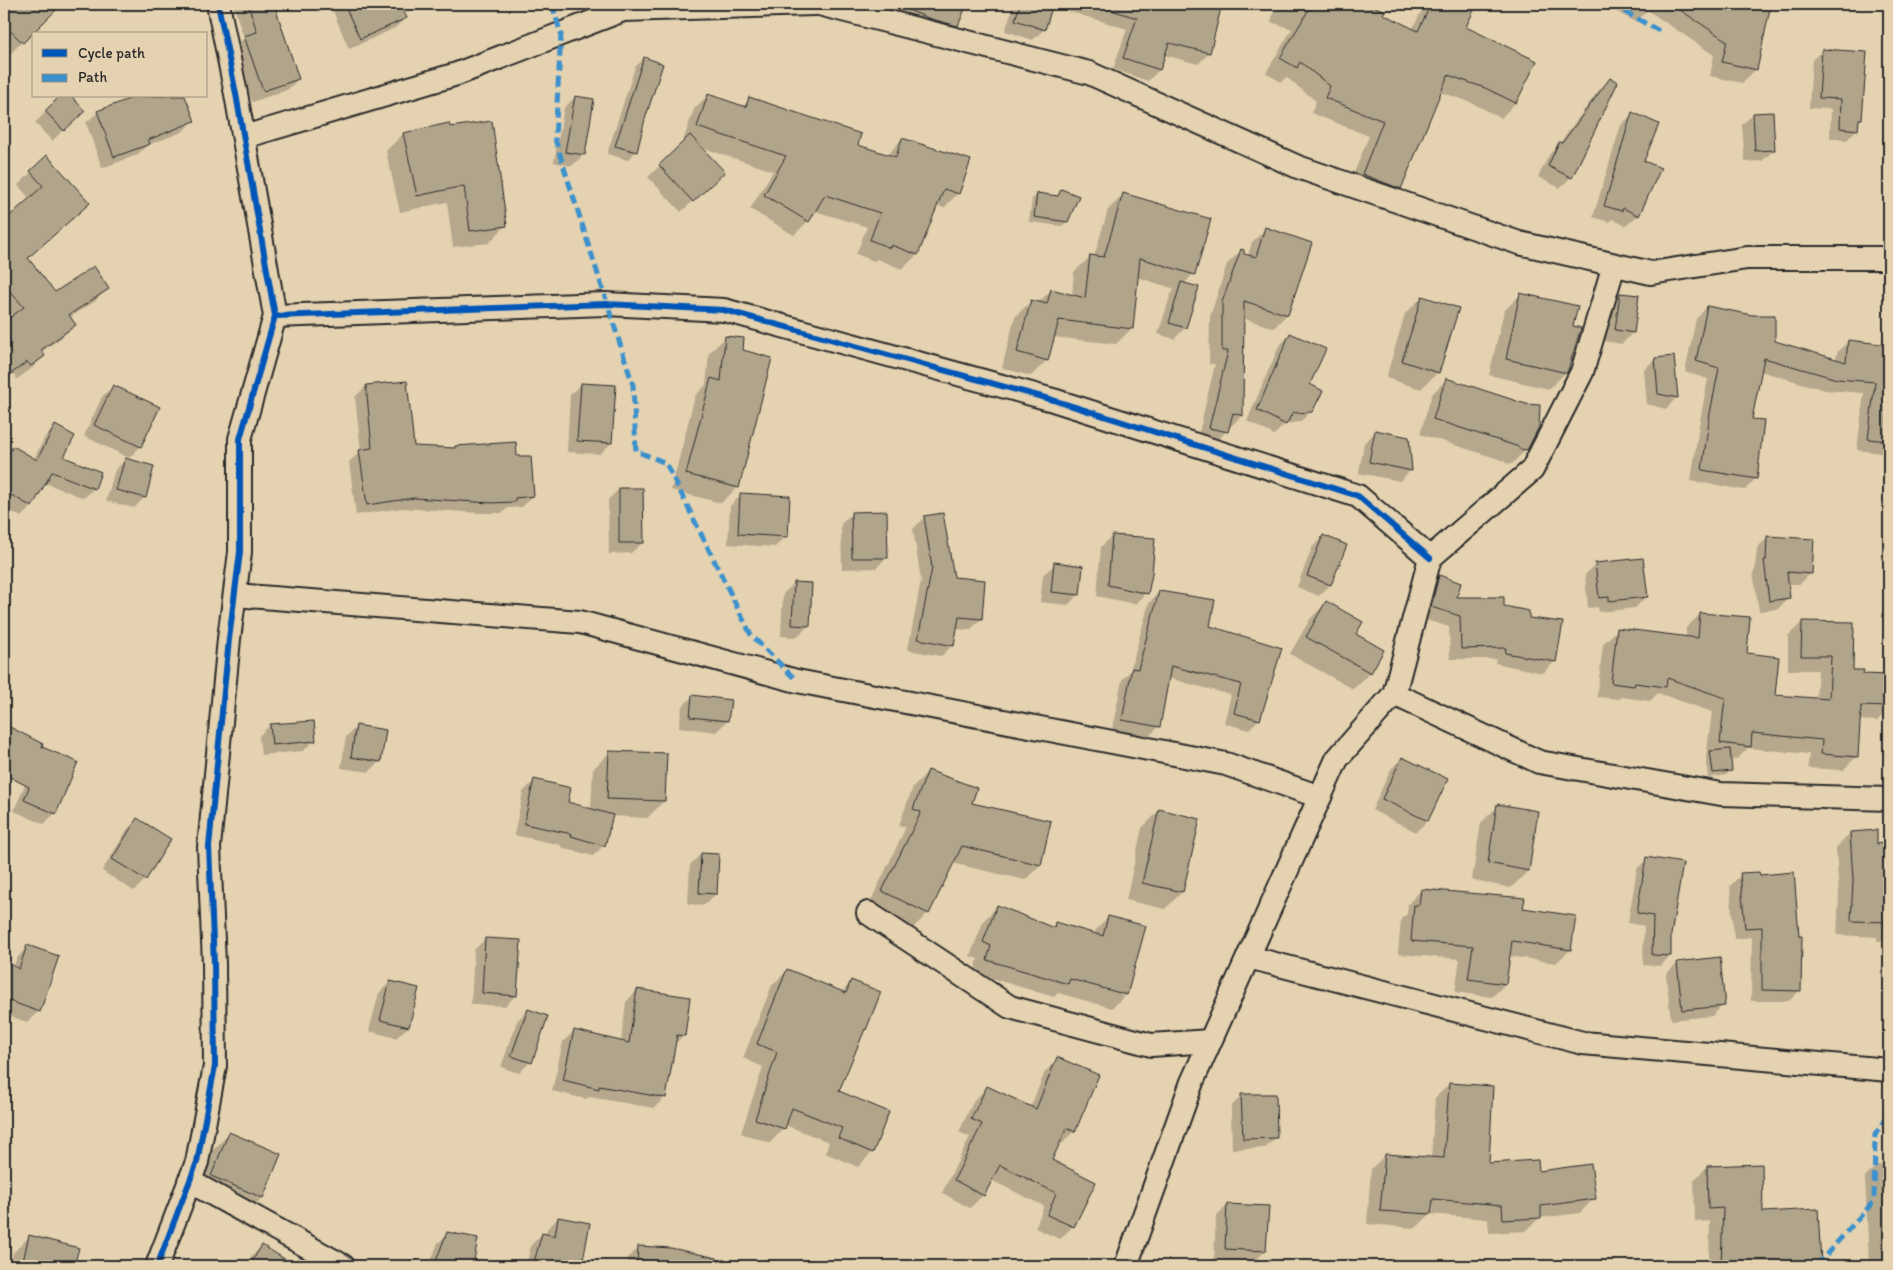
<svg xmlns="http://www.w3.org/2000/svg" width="1893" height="1270" font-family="Itim,sans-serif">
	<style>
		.shadow { fill: #0003 }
		.building { fill: #b0a48b; stroke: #2b2b2b }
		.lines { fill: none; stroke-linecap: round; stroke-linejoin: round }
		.minor-casing { stroke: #2b2b2b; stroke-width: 26 }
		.minor { stroke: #e4d2b0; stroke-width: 22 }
		.quiet { stroke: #3b90cd; stroke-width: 5; stroke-dasharray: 10 5; stroke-linecap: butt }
		.cycleway-casing { stroke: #e4d2b0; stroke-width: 9 }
		.cycleway { stroke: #0057b8; stroke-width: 6 }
	</style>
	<rect width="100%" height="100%" fill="#e4d2b0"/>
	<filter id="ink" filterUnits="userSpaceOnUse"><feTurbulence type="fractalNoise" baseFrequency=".02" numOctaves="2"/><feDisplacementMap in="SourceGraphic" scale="10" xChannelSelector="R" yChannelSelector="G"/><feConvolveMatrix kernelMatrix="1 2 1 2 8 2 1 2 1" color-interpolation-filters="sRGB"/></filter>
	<g filter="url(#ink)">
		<g class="shadow">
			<path d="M4 4H43L52 12 11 53 4 45Z"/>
			<path d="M233 4H273L298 79 287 90 252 102 234 48 244 38Z"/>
			<path d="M340 4H399L405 18 395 28 349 49 333 11Z"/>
			<path d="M897 4H965L957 25 945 37 891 20Z"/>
			<path d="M1014 4H1221L1209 53 1198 64 1164 55 1159 70 1148 81 1113 69 1127 29 1051 6 1044 29 1033 40 1005 31Z"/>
			<path d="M1278 4H1372L1371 6 1382 15 1412 30 1423 8 1427 4H1459L1472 11 1464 28 1515 103 1501 118 1470 102 1440 92 1400 188 1386 203 1348 188 1369 136 1311 113 1316 101 1286 77 1281 82 1266 73 1292 29 1271 22 1275 6Z"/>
			<path d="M1602 4H1770L1755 70 1742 83 1710 76 1714 55 1647 10 1636 22Z"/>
			<path d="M1823 50 1861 118 1858 122 1857 129 1847 140 1830 138 1831 109 1809 108 1812 60Z"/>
			<path d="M644 59V118L636 151 628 160 607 154 635 67Z"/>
			<path d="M1610 79 1571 177 1560 188 1538 177 1549 155 1559 144 1599 90Z"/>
			<path d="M708 95 742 107 750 99 856 146 887 156 902 139 958 193 944 208 936 205 917 255 902 269 877 259 874 261 856 254 867 227 815 211 808 221 794 235 750 209 773 171 700 147 712 183 681 212 648 177 685 142 683 141 694 109Z"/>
			<path d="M62 96 83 111 52 141 35 123Z"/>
			<path d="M133 96H183L193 121 182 132 146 146 137 155 102 168 86 123 98 112 129 100Z"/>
			<path d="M575 97 583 155 572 166 554 162 564 108Z"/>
			<path d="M1633 114 1642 162 1638 215 1626 226 1612 219 1609 222 1593 217 1621 125Z"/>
			<path d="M1753 114 1774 150 1762 161 1745 162 1742 125Z"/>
			<path d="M449 128 505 226 489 243 453 247 447 202 400 212 386 151 403 134Z"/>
			<path d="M47 157 88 203 27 259 54 293 107 289 94 302 69 318 74 325 61 338 41 352 44 356 31 369 17 379 14 374 4 381V323L9 319 4 313V224L30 199 18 185Z"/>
			<path d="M1062 190 1067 221 1062 226 1029 222 1032 199 1038 194 1056 197Z"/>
			<path d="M1124 194 1193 274 1184 284 1185 328 1174 339 1158 334 1171 294 1175 289 1137 277 1132 328 1116 344 1053 337 1047 360 1031 376 1002 368 1015 317 1031 301 1038 303 1051 290 1072 296 1074 272 1090 257H1094L1108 210Z"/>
			<path d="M1266 229 1287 314 1274 328 1242 318V415L1213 445 1197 441 1215 364H1209L1210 317 1227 264 1241 251 1243 255 1248 256 1252 242Z"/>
			<path d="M1521 294 1572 327 1566 372 1549 389 1489 375 1504 311Z"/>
			<path d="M1620 294 1633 332 1622 344 1604 341 1609 305Z"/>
			<path d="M1422 297 1438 372 1421 389 1386 378 1405 314Z"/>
			<path d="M1707 307 1773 342 1836 360 1837 353 1848 341 1889 346V454L1857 450 1864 393 1825 390 1760 371 1750 420 1756 478 1745 490 1691 481 1699 426 1708 379 1685 372 1696 319Z"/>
			<path d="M1290 335 1309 385 1311 411 1300 422 1285 424 1274 435 1247 421 1279 346Z"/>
			<path d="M726 337 738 487 721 503 671 490 695 396 706 385 709 353Z"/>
			<path d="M1673 358 1676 398 1666 409 1647 404 1644 370 1655 359Z"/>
			<path d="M1446 380 1526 449 1512 464 1505 463V461L1420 434 1432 394Z"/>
			<path d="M581 384 611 443 600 454 567 452 570 395Z"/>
			<path d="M113 386 158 408 140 447 129 458 84 436 102 397Z"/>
			<path d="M366 386 413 447 453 449 455 447 516 458 533 496 522 507 508 508 502 513H479L402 508 356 515 349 462 361 451 355 397Z"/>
			<path d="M55 427 62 458 94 488 84 498 45 483 31 507 21 517 4 507V458L13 448 34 459 45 437Z"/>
			<path d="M1376 432 1411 470 1400 481 1359 473 1364 443Z"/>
			<path d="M126 459 145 497 134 508 106 501 115 470Z"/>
			<path d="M619 489 643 542 631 553 609 554 608 500Z"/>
			<path d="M741 495 786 536 775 547 728 544 730 506Z"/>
			<path d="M852 513 887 557 876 568 842 569 841 524Z"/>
			<path d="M942 515 953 579 981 619 970 630 956 629 953 645 941 656 908 650 921 580 913 529 924 518Z"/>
			<path d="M1112 536 1146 593 1135 604 1097 596 1101 547Z"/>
			<path d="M1323 536 1345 545 1330 585 1319 596 1297 587 1312 548Z"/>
			<path d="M1768 537 1811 573 1800 584H1787L1789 597 1778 609 1759 611 1753 572 1755 570 1757 548Z"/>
			<path d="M1055 564 1079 594 1068 605 1040 602 1043 575Z"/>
			<path d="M1596 564 1646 597 1635 608 1599 612 1598 607 1588 608 1585 575Z"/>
			<path d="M1439 577 1455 598 1503 607 1527 619 1562 623 1554 662 1543 673 1495 663 1496 659H1450L1449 627 1420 618 1428 588Z"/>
			<path d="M794 583 808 626 797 637 781 636 783 594Z"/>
			<path d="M1159 592 1209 627 1280 649 1259 719 1248 730 1224 723 1231 695 1168 678 1159 726 1148 737 1112 730 1122 680 1130 671 1149 603Z"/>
			<path d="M1327 602 1355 635 1382 650 1370 673 1353 689 1290 654 1310 619Z"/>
			<path d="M1700 614 1746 654 1774 696 1816 699 1818 670H1788V636L1802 622 1852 671 1862 675 1889 676V708L1877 721 1859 720 1857 756 1843 770 1808 768 1809 754 1748 748 1736 760 1730 759 1731 770 1726 775 1708 778 1706 758 1712 712 1658 693 1650 701 1622 697 1619 699 1597 697 1603 644 1617 630 1686 638V628Z"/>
			<path d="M4 661 12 666 4 681Z"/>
			<path d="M693 696 727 721 716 732 679 727 682 707Z"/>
			<path d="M270 725 315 740 303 751 261 755 259 736Z"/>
			<path d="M357 726 380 761 369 772 341 768 346 737Z"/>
			<path d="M610 752 664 801 647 818 612 816 604 845 593 856 561 847V845L514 835 523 792 534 781 566 803 591 810 593 769Z"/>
			<path d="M1403 758 1427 821 1416 832 1372 810 1391 769Z"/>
			<path d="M35 761 55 813 44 824 14 811Z"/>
			<path d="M928 771 970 804 1040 865 1025 880 952 863 928 913 912 929 868 907 906 827 899 825 913 787Z"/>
			<path d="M1498 806 1537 812 1528 871 1511 888 1472 880 1481 823Z"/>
			<path d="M1159 811 1182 892 1165 909 1126 900 1142 828Z"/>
			<path d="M138 819 170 839 145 880 134 891 102 871 127 830Z"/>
			<path d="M1850 833 1876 845 1889 843V940L1877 941V937L1837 935 1839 895 1836 848Z"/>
			<path d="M701 854 716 894 704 905 688 904 690 865Z"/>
			<path d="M1647 859 1670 935V956L1660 966 1643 965 1644 926 1628 923 1637 869Z"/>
			<path d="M1741 875 1800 990 1789 1001H1751L1752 937 1734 939 1730 886Z"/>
			<path d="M1421 890 1522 909 1570 950 1556 963 1509 956 1505 984 1492 997 1455 992 1460 959 1398 954 1401 919 1407 914 1408 904Z"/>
			<path d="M998 906 1051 928 1056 923 1094 934 1095 931 1109 917 1126 995 1112 1008 1058 993 1054 997 974 973 978 959 970 956 984 920Z"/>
			<path d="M485 939 516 995 505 1006 471 1004 474 950Z"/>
			<path d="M28 946 39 1011 27 1022 4 1014V962L13 967 17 958Z"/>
			<path d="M1678 963 1723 1005 1712 1016 1671 1020 1666 974Z"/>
			<path d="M787 971 841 993 851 982 865 1029 862 1032 837 1092 872 1152 858 1167 825 1153 829 1142 785 1125 784 1128 770 1143 741 1133 763 1067 743 1058 772 985Z"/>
			<path d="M390 982 417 989 408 1027 396 1038 369 1031 379 993Z"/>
			<path d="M637 990 684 1035 674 1045 665 1097 654 1108 589 1097 586 1099 552 1091 563 1042 574 1031 621 1042 626 1002Z"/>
			<path d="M528 1010 530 1062 519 1073 501 1067 517 1021Z"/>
			<path d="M1057 1059 1074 1131 1062 1144 1059 1143 1051 1160 1073 1226 1060 1239 1035 1228 1044 1206 991 1180 983 1195 970 1208 942 1193 970 1137 959 1132 974 1100 987 1088 1030 1108 1045 1072Z"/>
			<path d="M1449 1084 1487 1164 1537 1172 1594 1198 1580 1213 1539 1218 1526 1231 1489 1233 1488 1219 1430 1214 1416 1228 1367 1224 1371 1169 1385 1155 1431 1159 1435 1098Z"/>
			<path d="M1242 1095 1276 1137 1265 1148 1232 1149 1231 1107Z"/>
			<path d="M229 1134 279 1155 262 1198 245 1214 195 1193 213 1150Z"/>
			<path d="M1889 1164V1262H1869L1865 1177 1877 1165Z"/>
			<path d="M1707 1167 1820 1264 1818 1266H1709L1710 1221 1695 1222 1694 1180Z"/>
			<path d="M1228 1205 1265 1251 1254 1262 1214 1260 1216 1216Z"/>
			<path d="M558 1218 589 1224 580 1266H526L531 1245 542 1234 546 1235 547 1229Z"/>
			<path d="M448 1234 473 1259 471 1266H429L438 1243Z"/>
			<path d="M29 1237 77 1248 73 1266H10L13 1253Z"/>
			<path d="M262 1246 286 1261 284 1266H245L248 1260Z"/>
			<path d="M639 1247 670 1249 727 1262 726 1266H627L628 1258Z"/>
		</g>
		<g class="building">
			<path d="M4 4H62L23 43 4 25Z"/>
			<path d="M248 4H274L299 79 263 91 244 36 257 32Z"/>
			<path d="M344 4H400L407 18 360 39Z"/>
			<path d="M894 4H967L958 26 928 18Z"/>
			<path d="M1020 4H1053L1045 30 1015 20Z"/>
			<path d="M1104 4H1222L1210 53 1169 43 1160 70 1123 58 1137 18 1104 8Z"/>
			<path d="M1312 4H1368L1385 11 1383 14 1418 31 1431 4H1461L1474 10 1466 27 1537 61 1516 103 1485 88 1448 75 1401 189 1362 174 1383 121 1325 98 1330 86 1300 62 1297 68 1280 58Z"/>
			<path d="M1671 4H1771L1757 70 1722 62 1727 41Z"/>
			<path d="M1822 49 1867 52 1862 119H1859L1858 130 1840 128 1841 99 1819 98Z"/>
			<path d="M644 57 663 64 645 119 637 152 615 146Z"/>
			<path d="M1610 78 1618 82 1572 178 1548 166 1559 142 1562 143Z"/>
			<path d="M708 94 746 107 749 97 861 134 858 145 896 157 902 138 971 160 959 194 944 189 918 255 891 245 890 248 870 240 880 213 825 195 809 222 764 195 786 156 697 127Z"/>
			<path d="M60 96H71L85 111 64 131 45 111Z"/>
			<path d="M137 96H185L195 121 148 140 150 144 114 157 97 111Z"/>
			<path d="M575 96 594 99 585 155 565 152Z"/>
			<path d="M1632 112 1659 124 1644 161 1661 168 1639 216 1623 208 1622 211 1604 206Z"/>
			<path d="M1773 112 1775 150 1755 151 1753 113Z"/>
			<path d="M492 121 507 226 470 231 464 186 417 196 403 133 449 123 450 127Z"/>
			<path d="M690 135 725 172 693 202 659 165Z"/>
			<path d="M47 155 90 203 28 258 55 292 94 266 109 289 69 315 76 325 41 350 45 356 31 366 27 362 4 379V322L24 307 4 285V221L43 186 30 171Z"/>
			<path d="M1061 189 1079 196 1068 222 1034 217 1037 193 1058 196Z"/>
			<path d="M1123 193 1211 219 1195 275 1140 258 1133 329 1059 320 1048 361 1017 352 1031 300 1047 304 1051 289 1085 298 1090 255 1104 257Z"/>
			<path d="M1265 227 1312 243 1288 315 1244 301 1243 416 1233 413 1228 432 1209 428 1228 351H1222V302L1241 249 1244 250V254L1256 257Z"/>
			<path d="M1181 282 1199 287 1186 328 1169 323Z"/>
			<path d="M1520 293 1578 306 1573 326 1581 328 1567 373 1506 359Z"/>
			<path d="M1620 293 1639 295 1634 333 1615 330Z"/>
			<path d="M1422 296 1459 308 1439 373 1402 361Z"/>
			<path d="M1707 306 1752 315H1775V341L1846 362 1848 340 1889 345V441L1868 439 1875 382 1837 379 1764 358 1752 419 1764 420 1757 479 1702 470 1710 413 1719 368 1696 361Z"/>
			<path d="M1290 333 1326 349 1310 384 1323 391 1312 412 1296 413 1293 412 1286 425 1257 410Z"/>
			<path d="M725 336 744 338 743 350 772 358 739 488 686 474 711 378 721 381Z"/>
			<path d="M1674 356 1678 398 1658 394 1655 358Z"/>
			<path d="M1446 378 1526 404 1540 405 1539 427 1527 450 1519 449V447L1433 419Z"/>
			<path d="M407 381 414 446 455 448V446L516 442 517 456H531L534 496 515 498V502L491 503 414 498 367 505 359 450 372 448 366 385Z"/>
			<path d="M581 383 616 385 612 443 577 441Z"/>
			<path d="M113 385 160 407 141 447 94 425Z"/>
			<path d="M55 425 75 436 64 457 101 472 95 489 52 472 32 507 4 491V463L13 446 37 460Z"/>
			<path d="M1375 430 1409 437 1412 471 1369 462Z"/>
			<path d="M125 458 154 466 146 498 116 490Z"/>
			<path d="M619 488H643L644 543H619Z"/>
			<path d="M740 493 790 496 788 537 738 534Z"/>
			<path d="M887 511 888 558H852L851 512Z"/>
			<path d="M943 513 954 577 985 580 982 619 959 617 954 646 918 639 932 568 924 516Z"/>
			<path d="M1112 535 1155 538 1152 574 1148 594 1108 585Z"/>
			<path d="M1323 535 1347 545 1331 585 1307 576Z"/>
			<path d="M1767 536 1814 539 1812 574 1787 572 1790 598 1769 601 1764 560H1766Z"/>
			<path d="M1643 558 1648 597 1609 601V597L1599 598 1595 563Z"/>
			<path d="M1054 562 1083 566 1080 595 1051 592Z"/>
			<path d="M1439 575 1461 583 1457 597H1504V606L1529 611V618L1563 622 1556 662 1505 653 1506 648 1461 649 1460 616 1431 607Z"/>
			<path d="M794 582 812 583 810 626 792 625Z"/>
			<path d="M1159 591 1215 600 1210 626 1282 648 1260 720 1234 713 1241 684 1171 666 1160 727 1122 720 1132 668 1138 669Z"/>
			<path d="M1326 601 1363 622 1356 634 1384 650 1371 673 1306 637Z"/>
			<path d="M1700 613 1750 617 1747 653 1779 657 1775 695 1829 699 1831 656H1801L1802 621 1854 622 1853 670H1864L1863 674 1889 675V707L1861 706 1858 757 1821 754 1822 740 1752 733 1751 747 1720 743 1725 698 1667 678 1666 687 1635 683 1634 686 1611 683 1617 628 1698 638Z"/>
			<path d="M692 695 731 700 728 721 690 717Z"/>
			<path d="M314 721 316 741 272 745 270 724Z"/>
			<path d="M4 724 43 744 42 747 78 762 56 814 24 800 29 787 4 774Z"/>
			<path d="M356 725 386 730 381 762 351 757Z"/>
			<path d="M1730 749 1732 771 1713 773 1710 751Z"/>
			<path d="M609 751 667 753 665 801 607 799Z"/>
			<path d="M1402 757 1448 779 1428 821 1382 799Z"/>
			<path d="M928 770 977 788 972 803 1051 821 1041 865 962 846 929 914 882 891 921 812 913 809Z"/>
			<path d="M534 779 571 788 568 802 613 815 605 846 571 836 572 834 524 824Z"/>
			<path d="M1497 804 1538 811 1529 871 1488 863Z"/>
			<path d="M1159 809 1200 819 1183 892 1142 883Z"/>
			<path d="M137 818 171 839 146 880 112 859Z"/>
			<path d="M1877 830V844L1889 842V922L1851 921 1853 880 1850 832Z"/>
			<path d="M701 853 719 854 717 894 699 893Z"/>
			<path d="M1646 857 1683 863 1671 935V956L1652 955 1653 916 1637 913Z"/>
			<path d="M1759 872 1760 875 1794 872 1799 936H1802L1801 991 1762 990V927L1745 928 1740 873Z"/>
			<path d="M1421 889 1525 898 1523 908 1576 916 1571 950 1512 941 1506 984 1468 979 1473 946 1411 941 1414 905H1419Z"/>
			<path d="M997 905 1054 928 1055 922 1103 936 1108 916 1146 926 1127 995 1070 979 1068 984 987 960 991 946 983 942Z"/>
			<path d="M485 938 521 940 517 996 482 993Z"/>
			<path d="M27 945 59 956 40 1012 4 999V961L19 969Z"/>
			<path d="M1720 957 1725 1006 1682 1010 1677 962Z"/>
			<path d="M787 969 846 993 851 980 881 992 866 1030 865 1029 839 1091 889 1112 873 1153 838 1138 842 1128 792 1108 785 1129 755 1119 777 1052 757 1044Z"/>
			<path d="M390 981 419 988 409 1027 380 1020Z"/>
			<path d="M637 989 690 997 685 1036 677 1035 666 1098 599 1086V1089L563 1080 574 1030 629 1043Z"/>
			<path d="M528 1009 548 1016 532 1063 511 1056Z"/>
			<path d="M1057 1057 1099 1075 1075 1132 1067 1128 1052 1160 1096 1182 1074 1227 1047 1215 1056 1193 1000 1165 984 1196 954 1180 982 1124 971 1119 987 1086 1036 1109Z"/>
			<path d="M1449 1083 1493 1086 1489 1163 1538 1160 1539 1171 1591 1164 1596 1199 1541 1206V1218L1503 1220 1502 1205 1433 1199 1431 1214 1380 1211 1385 1154 1444 1158Z"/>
			<path d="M1241 1094H1276L1277 1138 1243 1139Z"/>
			<path d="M229 1132 281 1154 263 1198 211 1176Z"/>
			<path d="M1762 1164 1763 1212 1818 1209 1821 1265 1721 1266 1723 1208 1708 1209 1707 1166Z"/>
			<path d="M1227 1204 1269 1206 1266 1251 1225 1249Z"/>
			<path d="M558 1217 590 1223 582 1266H533L542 1233 555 1236Z"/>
			<path d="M447 1232 478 1238 473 1266H434Z"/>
			<path d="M29 1235 79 1248 74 1266H22Z"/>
			<path d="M262 1245 296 1266H249Z"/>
			<path d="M638 1246 671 1248 717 1258 716 1266H637Z"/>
		</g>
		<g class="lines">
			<defs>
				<g id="minor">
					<path d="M819 4 1089 73 1298 167 1519 243 1651 273 1747 258H1889"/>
					<path d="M244 137 457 74 623 10 814 4"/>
					<path d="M275 316 606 304 724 310 1053 400 1358 496 1430 558"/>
					<path d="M235 595 580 622 797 681 1226 764 1320 797"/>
					<path d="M1394 694 1539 762 1721 794 1889 799"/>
					<path d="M868 913 1010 1007 1151 1045 1210 1041"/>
					<path d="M1248 957 1583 1043 1889 1070"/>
					<path d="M189 1181 343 1266"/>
					<path d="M157 1266 197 1162 215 1066 214 964 209 847 229 639 240 552V439L275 316 236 94 218 4"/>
					<path d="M1126 1266 1192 1082 1337 759 1394 694 1430 558 1532 470 1582 372 1614 265"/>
				</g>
			</defs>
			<use href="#minor" class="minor-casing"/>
			<use href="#minor" class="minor"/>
			<g class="quiet">
				<path d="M552 4 561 34 555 139 633 385 636 451 666 463 751 635 797 681"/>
				<path d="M1611 4 1661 32"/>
				<path d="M1816 1266 1874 1201 1875 1135 1889 1113"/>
			</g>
			<defs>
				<g id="cycleway">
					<path d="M275 316 606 304 724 310 1053 400 1358 496 1430 558"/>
					<path d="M157 1266 197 1162 215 1066 214 964 209 847 229 639 240 552V439L275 316 236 94 218 4"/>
				</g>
			</defs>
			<use href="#cycleway" class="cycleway-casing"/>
			<use href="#cycleway" class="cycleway"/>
		</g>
	</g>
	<rect width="1893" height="1270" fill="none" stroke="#e4d2b0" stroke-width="20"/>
	<rect x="10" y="10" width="1873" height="1250" fill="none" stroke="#2b2b2b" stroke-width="2" filter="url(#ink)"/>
	<rect x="32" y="32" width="175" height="65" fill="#e4d2b0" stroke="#9a8f7b"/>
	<rect x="42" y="49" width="25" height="8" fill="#0057b8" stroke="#9a8f7b"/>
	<text x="78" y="58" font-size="15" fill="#2b2b2b">Cycle path</text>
	<rect x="42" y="74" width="25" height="8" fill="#3b90cd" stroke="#9a8f7b"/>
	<text x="78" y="82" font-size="15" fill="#2b2b2b">Path</text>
</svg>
